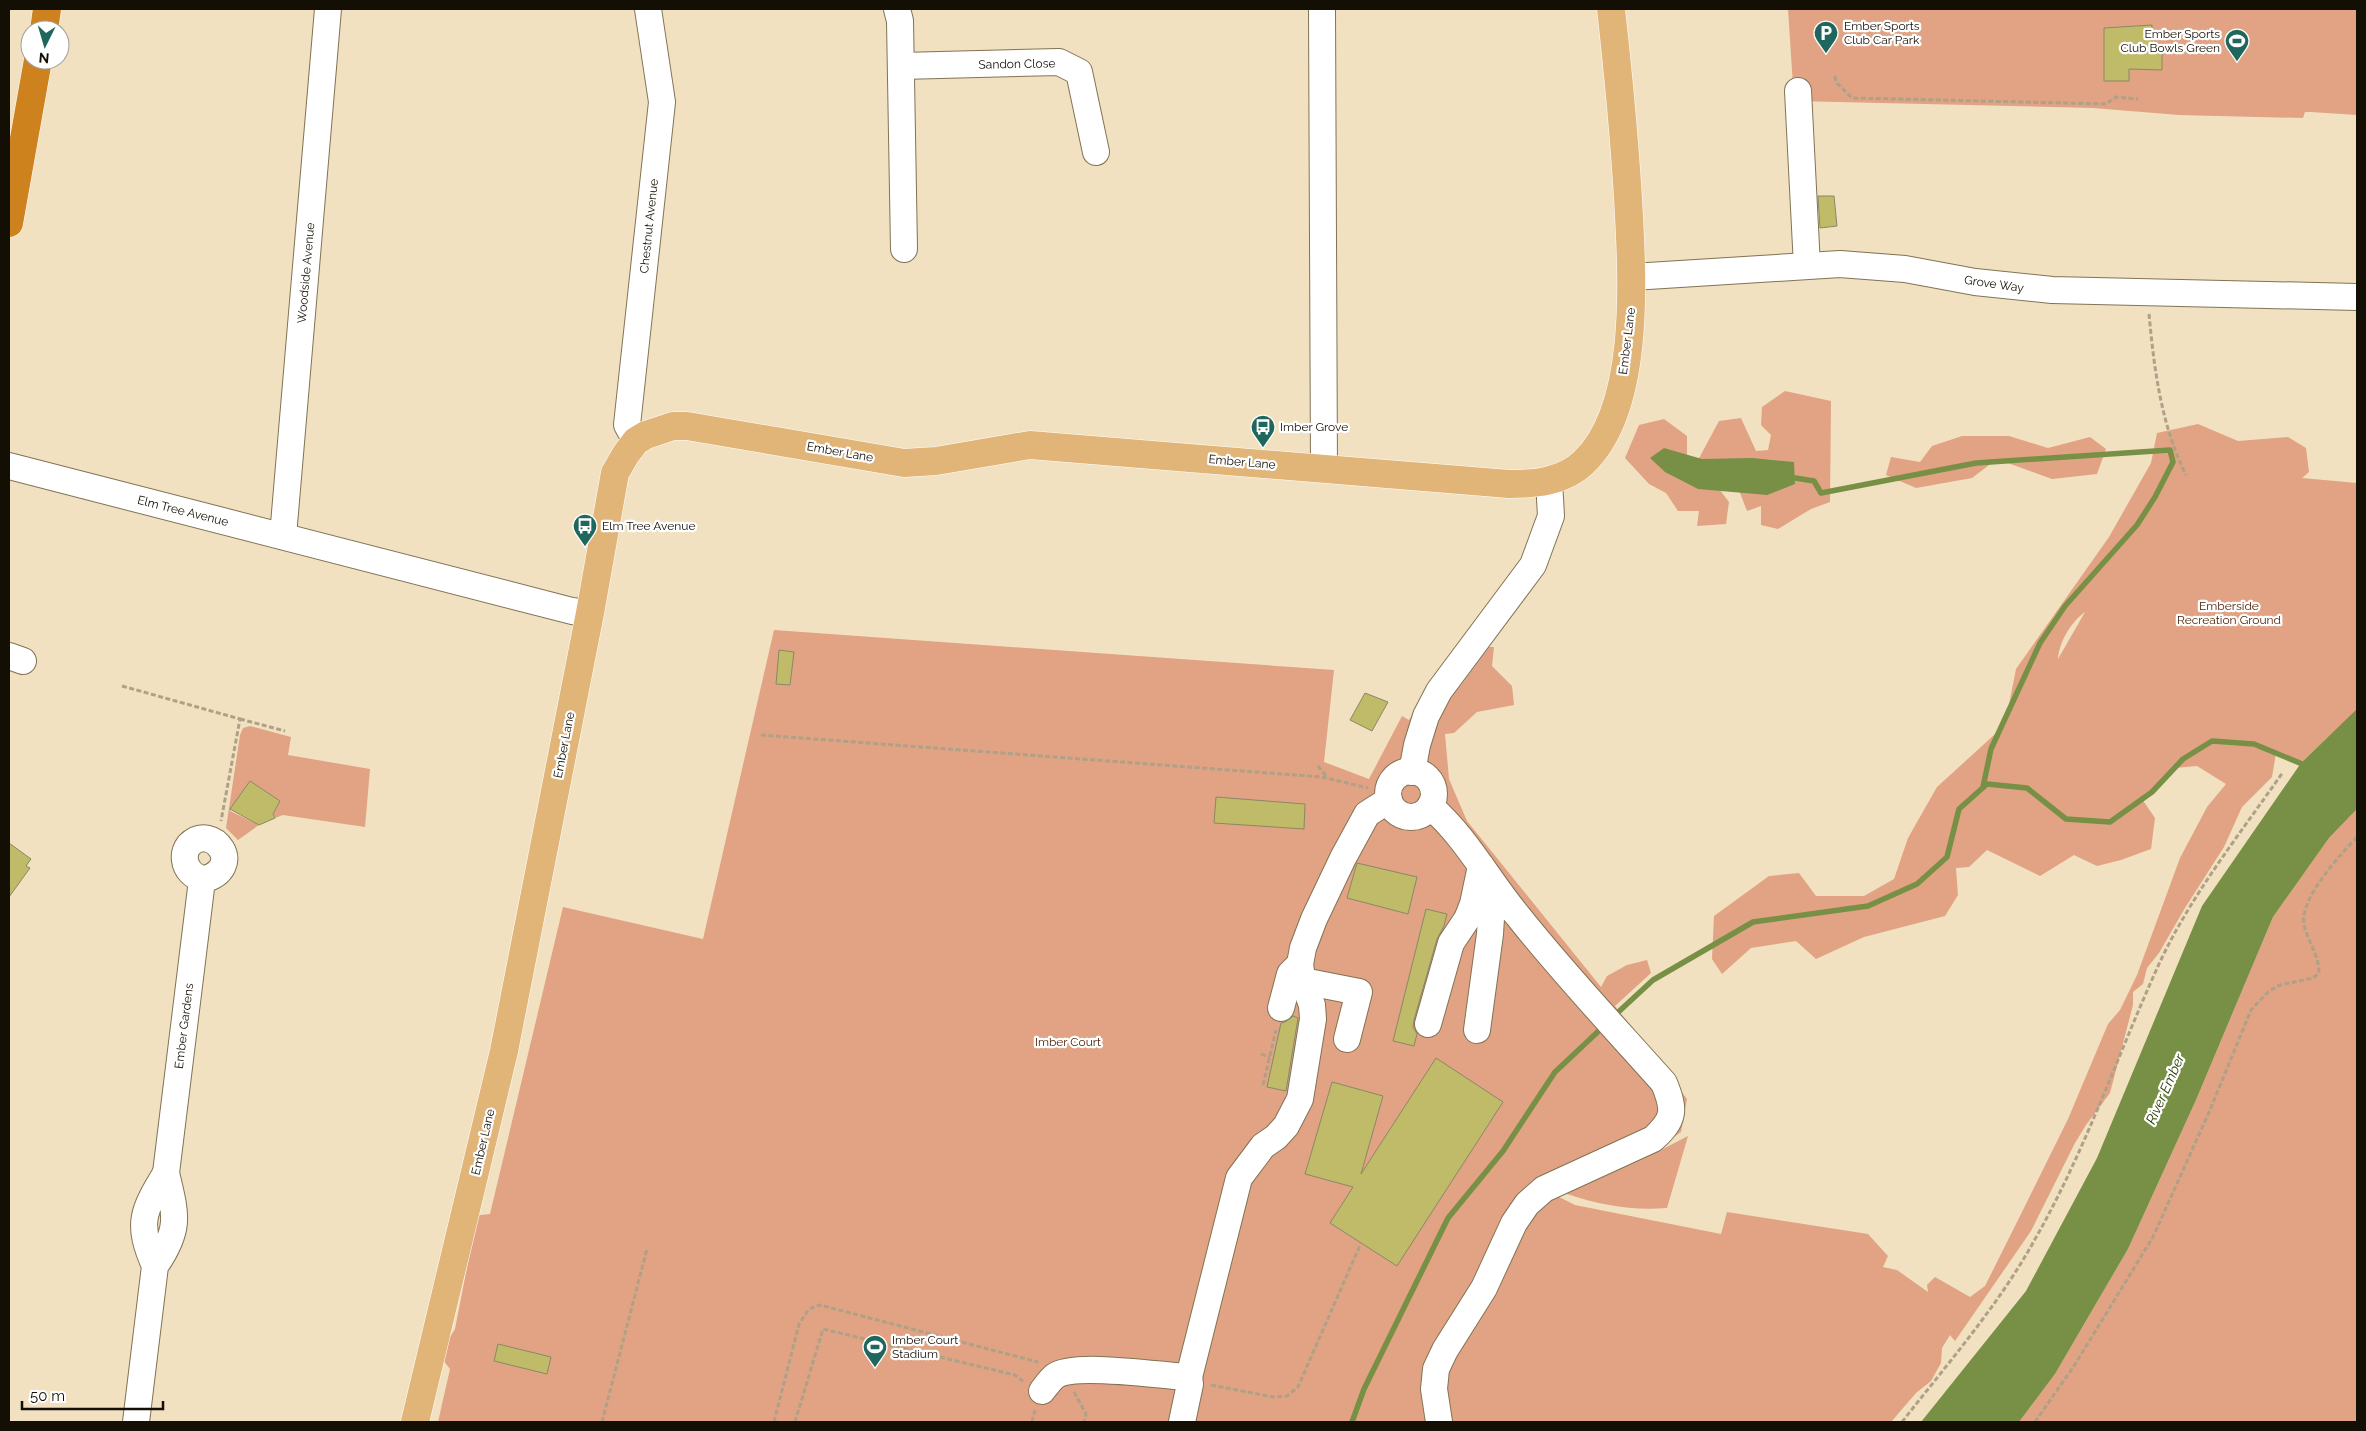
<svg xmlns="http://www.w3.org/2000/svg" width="2366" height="1431" font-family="Raleway,sans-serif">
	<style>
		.green { fill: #e1a383; fill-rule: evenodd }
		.water { fill: #779045 }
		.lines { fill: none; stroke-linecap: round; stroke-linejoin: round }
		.stream { stroke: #779045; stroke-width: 5.5 }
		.building { fill: #c0bb68; stroke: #898867 }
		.minor-casing { stroke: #817355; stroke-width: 28 }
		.major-casing { stroke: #fff; stroke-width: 29 }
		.highway-casing { stroke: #fff; stroke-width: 29 }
		.path { stroke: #aea187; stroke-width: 3; stroke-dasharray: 5 2.5; stroke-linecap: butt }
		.minor { stroke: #fff; stroke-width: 26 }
		.major { stroke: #e1b478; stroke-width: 28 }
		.highway { stroke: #cd821e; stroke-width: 28 }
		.labels { text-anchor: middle; stroke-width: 4.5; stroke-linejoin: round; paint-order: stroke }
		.poi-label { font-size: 12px; fill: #140f04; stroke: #fff; text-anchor: start }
		.street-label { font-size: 12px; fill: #140f04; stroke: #fff }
		.park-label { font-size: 12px; fill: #4a1b00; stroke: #fff }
		.water-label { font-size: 14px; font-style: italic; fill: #2c3c01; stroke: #fff }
	</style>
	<rect width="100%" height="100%" fill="#f1e1c0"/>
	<g class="green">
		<path d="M1788 9H2357V115L2311 112H2305L2303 118 2179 115 2093 108 1794 101Z"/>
		<path d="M1785 391 1831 401 1830 502 1811 509 1778 529 1761 525V506L1747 511 1737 485 1710 477 1729 502 1726 524 1697 526 1699 511H1678L1666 493 1649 484 1625 458 1639 425 1664 419 1687 436V458L1697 462 1719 421 1741 418 1756 451 1768 450 1771 435 1761 425 1762 407Z"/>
		<path d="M2198 424 2238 441 2288 437 2306 448 2309 472 2302 478 2357 483V720L2327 738 2301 763 2276 753 2272 777 2242 807 2224 847 2185 908 2159 953 2147 968 2143 984 2133 992V1005L2110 1093 2086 1125 2075 1143 2031 1231 1955 1341 1950 1335 1942 1348 1941 1363 1931 1381 1916 1393 1891 1422H438L450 1369 443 1360 445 1345 455 1329 470 1252 466 1235 472 1216 490 1214 563 907 703 939 774 630 1334 670 1324 762 1369 779 1402 716 1409 720 1421 703 1460 686 1489 647H1494L1492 666 1512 686 1514 705 1477 712 1454 733 1445 734 1449 779 1467 821 1601 987 1607 976 1627 965 1647 960 1651 973 1615 1006 1687 1099 1681 1132 1665 1143 1555 1195 1575 1205 1721 1234 1727 1212 1868 1234 1888 1256 1883 1267 1897 1270 1928 1292 1927 1285 1935 1277 1970 1297 1985 1286 2022 1212 2068 1119 2108 1024 2120 1010 2137 975 2180 858 2207 807 2226 784 2197 766 2175 768 2142 799 2155 818 2151 849 2121 860 2097 866 2074 855 2040 876 1987 850 1969 867 1956 868 1958 895 1945 916 1864 937 1816 959 1796 941 1751 948 1722 974 1712 959 1714 916 1769 876 1799 873 1816 896H1864L1894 879 1908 838 1937 787 2005 725 2016 669 2109 537 2151 463 2157 433ZM2085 612 2058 659C2059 642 2071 622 2085 612Z"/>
		<path d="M1962 436H2009L2048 448 2090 437 2106 449 2097 474 2052 479 1997 459 1972 478 1916 488 1886 475 1891 457 1920 462 1932 446Z"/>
		<path d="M250 726 291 737 288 755 370 769 365 827 283 815 275 818 272 810 275 811 280 801 250 781 230 811 259 825 238 840 226 828 240 735 243 728Z"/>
		<path d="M2357 809V1422H2019L2055 1374 2128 1249 2196 1100 2273 917 2329 838Z"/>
		<path d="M1688 1136 1667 1208C1633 1211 1600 1205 1567 1194L1568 1190 1663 1149Z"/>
	</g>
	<g class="water">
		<path d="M1664 448 1702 459 1752 458 1794 462 1795 484 1767 495 1698 489 1665 472 1650 458Z"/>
		<path d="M2357 709V809L2329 838 2273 917 2196 1100 2128 1249 2055 1374 2019 1422H1921L2026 1291 2097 1158 2202 906 2301 763Z"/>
	</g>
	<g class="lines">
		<g class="stream">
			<path d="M1795 478 1814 481 1821 493 1976 463 2170 450 2173 462 2155 497 2137 525 2065 606 2040 643 1991 749 1983 787"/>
			<path d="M1614 1016 1653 980 1753 922 1868 906 1917 884 1947 857 1959 809 1987 784 2027 788 2066 819 2110 822 2152 792 2183 759 2212 741 2254 744 2307 766"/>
			<path d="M1352 1422 1364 1389 1448 1218 1503 1151 1555 1072 1604 1026"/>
		</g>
	</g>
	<g class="building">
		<path d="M2152 25V53H2162V70L2129 69V81H2104V28Z"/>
		<path d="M1818 196H1834L1837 226 1820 228Z"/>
		<path d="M779 650 794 652 790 685 776 684Z"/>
		<path d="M1365 693 1388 702 1372 731 1350 720Z"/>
		<path d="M250 781 280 801 273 814 275 818 259 825 230 809Z"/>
		<path d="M1216 797 1305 804 1304 829 1214 823Z"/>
		<path d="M9 843 31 859 26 866 30 868 9 897Z"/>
		<path d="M1357 863 1417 877 1408 914 1347 898Z"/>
		<path d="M1426 909 1447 914 1444 926 1437 939 1414 1020 1413 1027 1417 1034 1414 1046 1393 1041Z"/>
		<path d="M1293 1016 1298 1018 1286 1091 1267 1087 1281 1023 1285 1022Z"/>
		<path d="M1436 1058 1503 1102 1397 1266 1330 1223 1353 1187 1305 1174 1332 1082 1383 1096 1361 1174Z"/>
		<path d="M498 1344 551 1357 547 1374 494 1361Z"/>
	</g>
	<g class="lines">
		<defs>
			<g id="minor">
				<path d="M897 9 900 21 904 249"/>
				<path d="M1322 9 1324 469"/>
				<path d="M901 66 1059 62 1079 72 1096 152"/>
				<path d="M1798 91 1807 266"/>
				<path d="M1632 277 1840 264 1905 269 1975 282 2052 290 2357 297"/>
				<path d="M636 441 627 425 662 102 648 9"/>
				<path d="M9 466 572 611 590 613"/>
				<path d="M283 536 328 9"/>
				<path d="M9 656 23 661"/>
				<circle cx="1411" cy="794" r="23"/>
				<path d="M1412 772 1417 745 1426 716 1439 691 1533 565 1551 516 1549 481"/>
				<path d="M1430 806C1466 837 1488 880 1518 916 1564 974 1615 1028 1664 1083 1675 1110 1675 1119 1653 1139L1544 1189 1527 1204 1514 1223 1484 1288 1445 1350 1436 1369 1434 1389 1439 1422"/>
				<path d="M1303 981 1359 992 1347 1039"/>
				<path d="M1281 1008 1290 974 1300 964"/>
				<path d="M1428 1024 1451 943 1467 919 1473 904 1481 866"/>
				<path d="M1477 1030 1490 934 1491 918 1484 876"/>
				<path d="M166 1173 202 880C193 875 186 870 185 860 184 854 186 849 189 845 212 821 248 868 202 880"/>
				<path d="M1042 1391C1046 1386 1050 1380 1055 1376 1075 1362 1162 1376 1189 1377L1239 1178 1263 1146 1276 1137 1286 1126 1300 1099 1313 1019 1312 1005 1302 978 1300 964 1303 948 1314 919 1343 858 1367 814 1389 800"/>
				<path d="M136 1422 155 1266C181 1229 176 1215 166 1173 143 1211 136 1223 155 1266"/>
				<path d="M1182 1422 1190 1384 1189 1377"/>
			</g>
			<path id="major" d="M415 1422 504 1051 590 613 615 473 626 454 636 441 646 435 673 426H687L904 463 936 461 1030 445 1509 484C1534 484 1563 482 1583 463 1642 408 1632 272 1628 198 1624 134 1618 71 1611 9"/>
			<g id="highway">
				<path d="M44 30 47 9"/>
				<path d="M9 223 38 60"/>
			</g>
		</defs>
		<use href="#minor" class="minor-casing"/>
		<use href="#major" class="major-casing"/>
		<use href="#highway" class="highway-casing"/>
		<g class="path">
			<path d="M1835 76 1836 82 1852 98 2106 104 2116 97 2138 99"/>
			<path d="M2149 314C2154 368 2161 425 2186 475"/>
			<path d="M122 686 240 719 221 821"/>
			<path d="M240 719 285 731"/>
			<path d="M761 735 1322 777 1368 788"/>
			<path d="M1318 766 1327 777"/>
			<path d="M1261 1054 1270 1057"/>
			<path d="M1263 1085 1276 1030"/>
			<path d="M1211 1385 1273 1397 1287 1396 1298 1387 1361 1243"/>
			<path d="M1074 1392 1086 1414 1084 1422"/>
			<path d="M602 1422 647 1249"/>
			<path d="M774 1422 799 1324 809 1309 820 1305 1038 1362"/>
			<path d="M795 1422 823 1329 1015 1375 1024 1382"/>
			<path d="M1032 1422 1035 1410"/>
			<path d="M1902 1422C1948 1363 1998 1306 2034 1241 2085 1152 2117 1056 2159 964 2191 895 2240 834 2283 772"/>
			<path d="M2035 1422 2074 1366 2153 1237 2210 1110 2251 1010 2269 991 2280 985 2313 978 2319 973C2319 955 2308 942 2304 925 2299 899 2340 855 2357 837"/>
		</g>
		<use href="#minor" class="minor"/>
		<use href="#major" class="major"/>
		<use href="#highway" class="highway"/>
	</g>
	<defs>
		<symbol id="parking-pin" viewBox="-11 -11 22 30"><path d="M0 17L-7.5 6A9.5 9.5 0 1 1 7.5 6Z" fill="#1f675d" stroke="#fff"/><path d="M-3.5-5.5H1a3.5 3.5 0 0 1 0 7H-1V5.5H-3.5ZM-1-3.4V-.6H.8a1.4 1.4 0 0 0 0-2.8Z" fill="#fff"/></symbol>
		<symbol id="stadium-pin" viewBox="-11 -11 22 30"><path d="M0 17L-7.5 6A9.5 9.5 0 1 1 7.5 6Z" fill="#1f675d" stroke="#fff"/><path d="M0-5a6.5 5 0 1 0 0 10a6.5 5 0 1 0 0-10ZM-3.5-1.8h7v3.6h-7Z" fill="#fff"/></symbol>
		<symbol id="bus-pin" viewBox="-11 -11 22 30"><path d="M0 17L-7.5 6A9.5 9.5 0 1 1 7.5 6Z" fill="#1f675d" stroke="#fff"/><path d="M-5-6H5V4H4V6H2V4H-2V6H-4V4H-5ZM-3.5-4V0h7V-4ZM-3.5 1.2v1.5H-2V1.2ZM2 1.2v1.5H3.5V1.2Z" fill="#fff"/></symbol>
	</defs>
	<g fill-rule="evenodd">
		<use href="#parking-pin" x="1812" y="19" width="28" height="38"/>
		<use href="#stadium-pin" x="2223" y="27" width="28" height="38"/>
		<use href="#bus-pin" x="1249" y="413" width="28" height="38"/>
		<use href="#bus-pin" x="571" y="512" width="28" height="38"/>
		<use href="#stadium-pin" x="861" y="1333" width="28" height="38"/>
	</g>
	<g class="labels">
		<g class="poi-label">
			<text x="1844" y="30">Ember Sports<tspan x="1844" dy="14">Club Car Park</tspan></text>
			<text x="2220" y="38" text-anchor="end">Ember Sports<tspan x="2220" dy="14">Club Bowls Green</tspan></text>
			<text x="1280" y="431">Imber Grove</text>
			<text x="602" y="530">Elm Tree Avenue</text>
			<text x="892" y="1344">Imber Court<tspan x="892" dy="14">Stadium</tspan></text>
		</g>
		<g class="street-label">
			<text transform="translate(1017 64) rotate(-1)" y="4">Sandon Close</text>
			<text transform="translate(649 226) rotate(-84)" y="4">Chestnut Avenue</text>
			<text transform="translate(306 273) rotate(-85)" y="4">Woodside Avenue</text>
			<text transform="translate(1994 284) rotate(8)" y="4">Grove Way</text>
			<text transform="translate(1627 341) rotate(-83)" y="4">Ember Lane</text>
			<text transform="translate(840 452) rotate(10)" y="4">Ember Lane</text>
			<text transform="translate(1242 462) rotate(5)" y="4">Ember Lane</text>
			<text transform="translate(183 511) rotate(14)" y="4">Elm Tree Avenue</text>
			<text transform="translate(564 745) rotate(-79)" y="4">Ember Lane</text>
			<text transform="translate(184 1026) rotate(-83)" y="4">Ember Gardens</text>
			<text transform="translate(483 1142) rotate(-77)" y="4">Ember Lane</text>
		</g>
		<g class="park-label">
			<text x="2229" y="610">Emberside<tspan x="2229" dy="14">Recreation Ground</tspan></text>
			<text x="1068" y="1046">Imber Court</text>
		</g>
		<g class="water-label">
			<text transform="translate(2165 1089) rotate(-66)" y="5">River Ember</text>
		</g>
	</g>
	<rect width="2366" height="1431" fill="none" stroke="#140f04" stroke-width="20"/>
	<g transform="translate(45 45) rotate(185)"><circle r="24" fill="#ffffff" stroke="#a19f9b"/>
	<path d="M0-4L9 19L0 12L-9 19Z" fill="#1f675d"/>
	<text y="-8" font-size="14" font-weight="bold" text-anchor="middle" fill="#140f04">N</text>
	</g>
	<path d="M22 1401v8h141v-8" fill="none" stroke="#140f04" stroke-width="2.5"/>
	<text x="30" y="1401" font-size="15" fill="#140f04" stroke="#ffffff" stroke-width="4" paint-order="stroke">50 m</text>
</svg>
